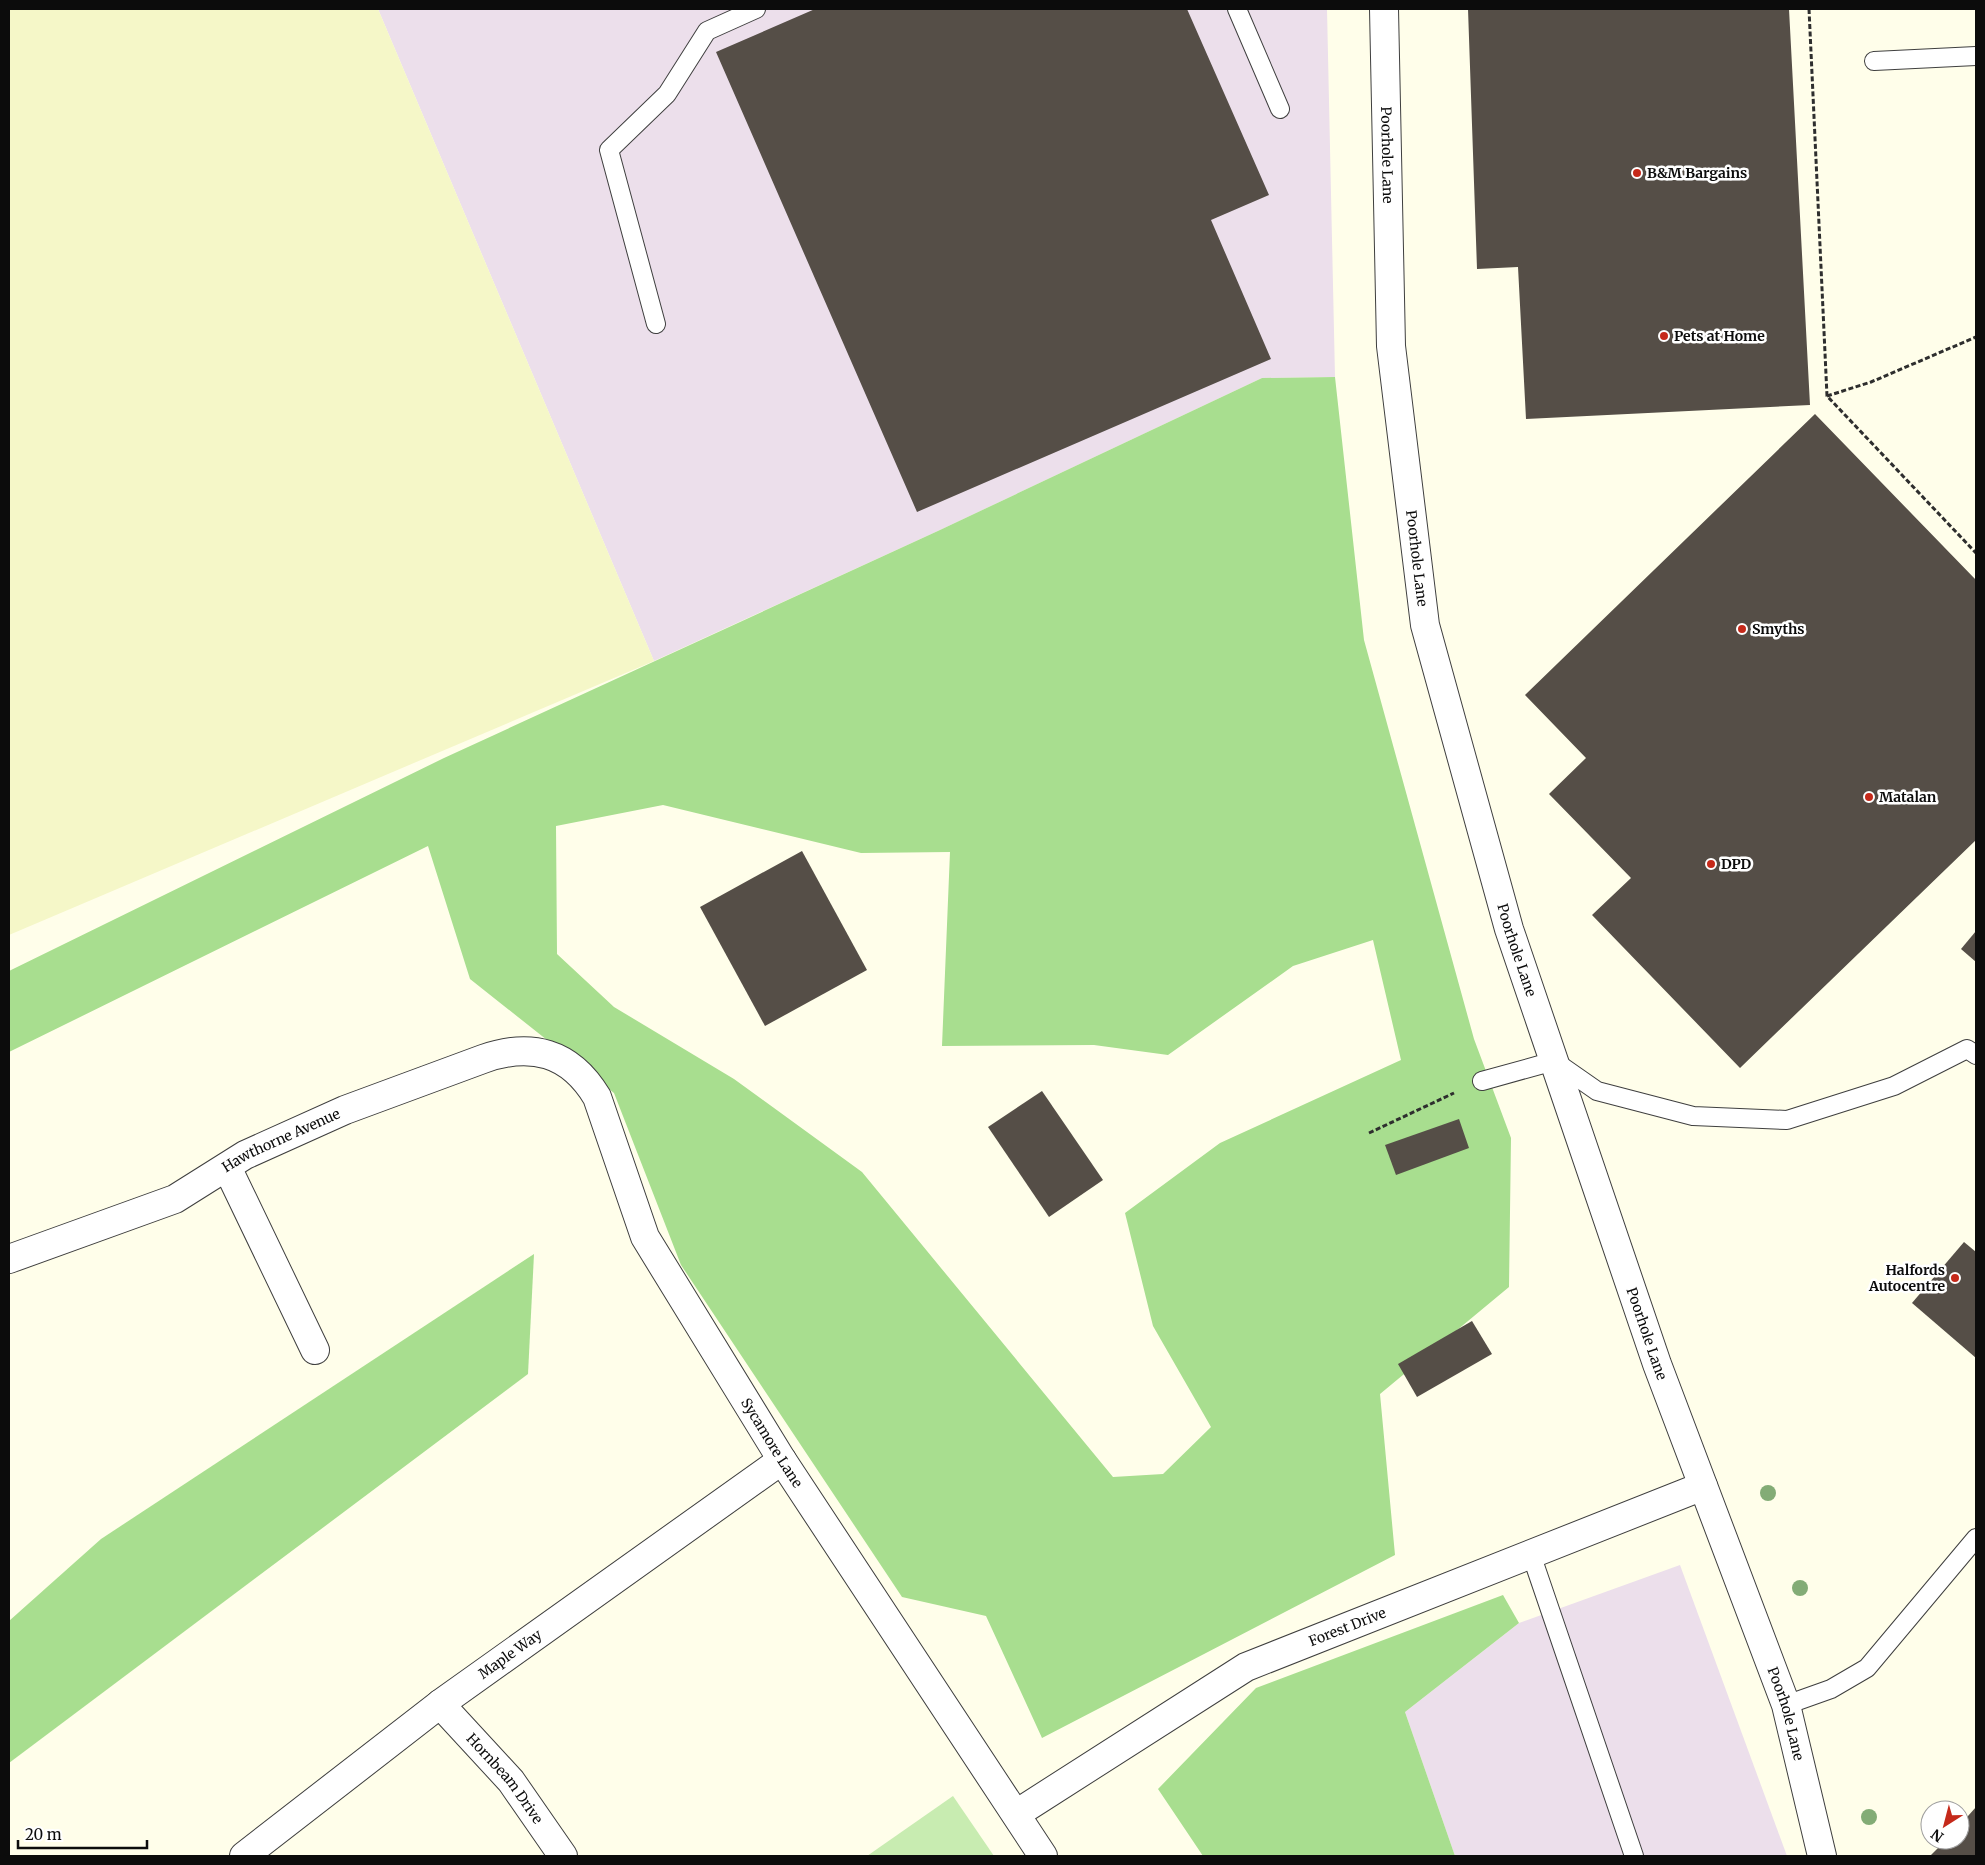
<svg xmlns="http://www.w3.org/2000/svg" width="1985" height="1865" font-family="Merriweather,serif">
	<style>
		.industrial { fill: #ecdfeb }
		.farmland { fill: #f5f7c8 }
		.green { fill: #c8ecb1 }
		.forest { fill: #a8de8f; fill-rule: evenodd }
		.building { fill: #554e47 }
		.lines { fill: none; stroke-linecap: round; stroke-linejoin: round }
		.service-casing { stroke: #3f3f3f; stroke-width: 20 }
		.minor-casing { stroke: #3f3f3f; stroke-width: 30 }
		.tertiary-casing { stroke: #3f3f3f; stroke-width: 30 }
		.path { stroke: #2e2e2e; stroke-width: 3; stroke-dasharray: 5 2.5; stroke-linecap: butt }
		.service { stroke: #fff; stroke-width: 18 }
		.minor { stroke: #fff; stroke-width: 28 }
		.tertiary { stroke: #fff; stroke-width: 28 }
		.tree { fill: #83ac76 }
		.poi-dot { fill: #c5291a; stroke: #fff; stroke-width: 2 }
		.labels { text-anchor: middle; stroke-width: 5; stroke-linejoin: round; paint-order: stroke }
		.street-label { font-size: 14px; fill: #0c0c0c; stroke: #fff }
		.poi-label { font-size: 14px; font-weight: bold; fill: #0c0c0c; stroke: #fff; text-anchor: start }
	</style>
	<rect width="100%" height="100%" fill="#fffeea"/>
	<g class="industrial">
		<path d="M378 9H1327L1335 377 1262 378 940 530 654 661Z"/>
		<path d="M1680 1565 1787 1856H1455L1405 1712 1519 1623Z"/>
	</g>
	<path class="farmland" d="M9 9H378L654 661 9 935Z"/>
	<path class="green" d="M953 1796 994 1856H867Z"/>
	<g class="forest">
		<path d="M1335 377 1364 640 1474 1039 1511 1138 1509 1287 1380 1394 1395 1555 1042 1738 986 1616 902 1597 681 1265 614 1093 470 979 428 846 9 1052V971L444 758 940 530 1262 378ZM663 805 861 853 950 852 942 1046 1094 1045 1168 1055 1293 966 1373 940 1401 1060 1220 1143 1125 1213 1153 1326 1211 1427 1163 1474 1113 1477 862 1172 734 1079 614 1007 557 954 556 826Z"/>
		<path d="M534 1254 528 1374 9 1763V1621L101 1539Z"/>
		<path d="M1503 1595 1519 1623 1405 1712 1455 1856H1203L1158 1789 1256 1688Z"/>
	</g>
	<g class="building">
		<path d="M815 9H1187L1269 195 1211 220 1271 359 917 512 716 52Z"/>
		<path d="M1468 9H1789L1810 405 1526 419 1518 267 1477 269Z"/>
		<path d="M1815 414 1976 580V840L1740 1068 1592 915 1631 878 1549 794 1586 758 1525 695Z"/>
		<path d="M802 851 867 970 765 1026 700 907Z"/>
		<path d="M1976 931V962L1961 949Z"/>
		<path d="M1042 1091 1103 1180 1049 1217 988 1127Z"/>
		<path d="M1459 1119 1469 1148 1396 1175 1385 1145Z"/>
		<path d="M1964 1242 1976 1252V1358L1912 1303Z"/>
		<path d="M1472 1321 1492 1354 1417 1397 1398 1364Z"/>
		<path d="M1976 1807V1856H1930L1946 1840H1960V1825Z"/>
	</g>
	<g class="lines">
		<defs>
			<g id="service">
				<path d="M1237 9 1280 109"/>
				<path d="M1874 61 1976 56"/>
				<path d="M656 324 609 150 667 94 707 31 756 9"/>
				<path d="M1482 1081 1554 1061 1597 1091 1693 1116 1787 1120 1894 1086 1967 1049 1976 1055"/>
				<path d="M1531 1554 1634 1856"/>
				<path d="M1786 1705 1831 1689 1867 1668 1976 1538"/>
			</g>
			<g id="minor">
				<path d="M227 1167 315 1350"/>
				<path id="s1" d="M9 1259 175 1199 245 1155 345 1110 483 1059C531 1042 570 1052 597 1097L645 1237 782 1460 1043 1856"/>
				<path id="s2" d="M440 1704 511 1781 563 1856"/>
				<path id="s3" d="M1016 1814 1246 1667 1703 1486"/>
				<path id="s4" d="M244 1856 440 1704 782 1460"/>
			</g>
			<g id="tertiary">
				<path id="s5" d="M1384 9 1391 346 1425 625 1509 929 1657 1364 1786 1705 1822 1856"/>
			</g>
		</defs>
		<use href="#service" class="service-casing"/>
		<use href="#minor" class="minor-casing"/>
		<use href="#tertiary" class="tertiary-casing"/>
		<g class="path">
			<path d="M1809 9 1827 396 1976 553"/>
			<path d="M1827 396 1871 382 1976 337"/>
			<path d="M1369 1133 1454 1093"/>
		</g>
		<use href="#service" class="service"/>
		<use href="#minor" class="minor"/>
		<use href="#tertiary" class="tertiary"/>
	</g>
	<g class="tree">
		<circle cx="1768" cy="1493" r="8"/>
		<circle cx="1800" cy="1588" r="8"/>
		<circle cx="1869" cy="1817" r="8"/>
	</g>
	<g class="poi-dot">
		<circle cx="1637" cy="173" r="5"/>
		<circle cx="1664" cy="336" r="5"/>
		<circle cx="1742" cy="629" r="5"/>
		<circle cx="1869" cy="797" r="5"/>
		<circle cx="1711" cy="864" r="5"/>
		<circle cx="1955" cy="1278" r="5"/>
	</g>
	<g class="labels">
		<g class="street-label">
			<text dy="5" stroke="none"><textPath href="#s5" startOffset="146">Poorhole Lane</textPath></text>
			<text dy="5" stroke="none"><textPath href="#s5" startOffset="551">Poorhole Lane</textPath></text>
			<text dy="5" stroke="none"><textPath href="#s5" startOffset="956">Poorhole Lane</textPath></text>
			<text dy="5" stroke="none"><textPath href="#s1" startOffset="298">Hawthorne Avenue</textPath></text>
			<text dy="5" stroke="none"><textPath href="#s5" startOffset="1361">Poorhole Lane</textPath></text>
			<text dy="5" stroke="none"><textPath href="#s1" startOffset="1038">Sycamore Lane</textPath></text>
			<text dy="5" stroke="none"><textPath href="#s3" startOffset="382">Forest Drive</textPath></text>
			<text dy="5" stroke="none"><textPath href="#s4" startOffset="334">Maple Way</textPath></text>
			<text dy="5" stroke="none"><textPath href="#s5" startOffset="1766">Poorhole Lane</textPath></text>
			<text dy="5" stroke="none"><textPath href="#s2" startOffset="99">Hornbeam Drive</textPath></text>
		</g>
		<g class="poi-label">
			<text x="1647" y="178">B&amp;M Bargains</text>
			<text x="1674" y="341">Pets at Home</text>
			<text x="1752" y="634">Smyths</text>
			<text x="1879" y="802">Matalan</text>
			<text x="1721" y="869">DPD</text>
			<text x="1945" y="1275" text-anchor="end">Halfords<tspan x="1945" dy="16">Autocentre</tspan></text>
		</g>
	</g>
	<rect width="1985" height="1865" fill="none" stroke="#0c0c0c" stroke-width="20"/>
	<g transform="translate(1945 1825) rotate(216)"><circle r="24" fill="#ffffff" stroke="#9e9e9e"/>
	<path d="M0-4L9 19L0 12L-9 19Z" fill="#c5291a"/>
	<text y="-8" font-size="14" font-weight="bold" text-anchor="middle" fill="#0c0c0c">N</text>
	</g>
	<path d="M18 1840v8h129v-8" fill="none" stroke="#0c0c0c" stroke-width="2.5"/>
	<text x="25" y="1840" font-size="15" fill="#0c0c0c" stroke="#ffffff" stroke-width="4" paint-order="stroke">20 m</text>
</svg>
